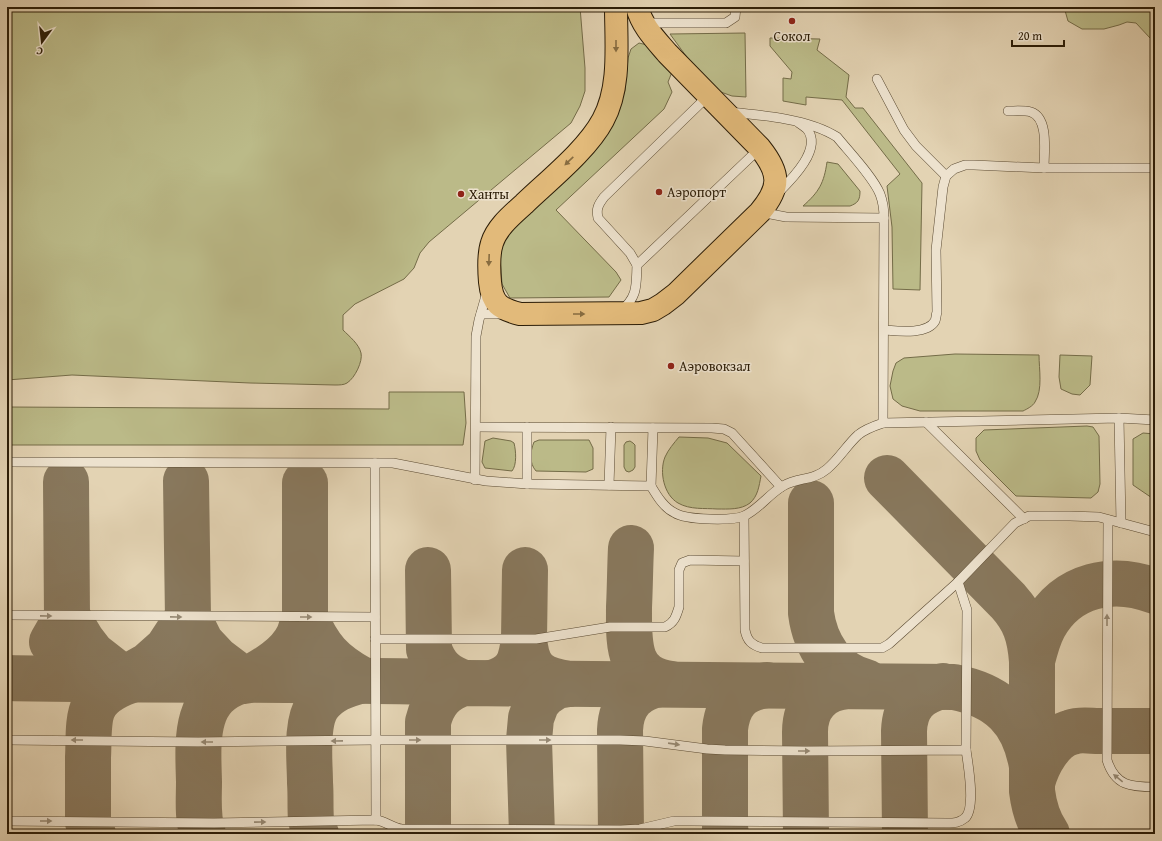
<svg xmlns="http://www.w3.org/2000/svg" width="1162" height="841" font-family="'Gentium Book Plus',serif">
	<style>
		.green { fill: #bbba88; stroke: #746c48 }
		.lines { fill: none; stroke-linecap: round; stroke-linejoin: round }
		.taxiway { stroke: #88785d; stroke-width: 46 }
		.lane-casing { stroke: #5a4a32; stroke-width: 10 }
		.primary-casing { stroke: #2c1d07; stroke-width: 24 }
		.lane { stroke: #ede2ce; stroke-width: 9 }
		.primary { stroke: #e2ba7a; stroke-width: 22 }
		.oneway { fill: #876c40 }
		.oneway2 { fill: #968974 }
		.poi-dot { fill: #8f2418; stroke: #ede2ce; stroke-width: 1.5 }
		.labels { text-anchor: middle; stroke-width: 3; stroke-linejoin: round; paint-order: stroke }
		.poi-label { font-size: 14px; fill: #2c1d07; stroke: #ede2ce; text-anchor: start }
	</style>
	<rect width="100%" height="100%" fill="#e3d3b3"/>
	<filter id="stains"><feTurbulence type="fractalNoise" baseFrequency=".005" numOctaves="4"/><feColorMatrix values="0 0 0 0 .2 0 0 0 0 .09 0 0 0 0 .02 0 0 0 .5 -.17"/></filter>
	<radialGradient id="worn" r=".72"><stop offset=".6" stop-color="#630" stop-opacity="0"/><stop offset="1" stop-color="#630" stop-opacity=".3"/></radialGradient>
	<g class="green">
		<path d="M7 7H580L585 68V91L580 106 571 123 429 242 420 253 414 268 404 279 355 304 343 315V330C349 336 359 344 361 353 363 361 355 378 347 383 344 385 339 385 335 385L250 383 72 375 7 380Z"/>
		<path d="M656 7H724L717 11H665Z"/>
		<path d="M1064 7H1155V34L1150 38 1136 23 1127 22 1119 25 1104 29H1082L1068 21Z"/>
		<path d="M745 33 746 97 732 96 718 91 697 71 670 34Z"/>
		<path d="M770 38 820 39 817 50 849 75 846 97 855 108H863L922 183 920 290 893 289 892 227 887 186 900 174 842 100 806 97V105L783 101V78L791 79 792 72 770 46Z"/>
		<path d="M639 43 647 45 672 72 668 82 672 92 664 109 556 210 616 272 621 280 609 297 510 298 502 284 500 255 504 234 617 116 625 90 628 58 631 49Z"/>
		<path d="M827 162 838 164 860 191C860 200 858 203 850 206H803C819 192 824 183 827 162Z"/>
		<path d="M955 354 1039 355C1039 369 1043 390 1035 402 1033 406 1027 409 1023 411H920L902 406 893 399 890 386 893 371 896 363 904 358Z"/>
		<path d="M1060 355 1092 356 1090 385 1080 395 1072 394 1061 389 1059 377Z"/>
		<path d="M389 392H464L466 423 463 445H7V407L389 409Z"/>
		<path d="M1087 426 1093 427 1099 436 1100 484 1098 492 1091 498 1016 496 980 460 976 451V438L984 430Z"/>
		<path d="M1143 433 1155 434V500L1133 485V439Z"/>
		<path d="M679 437 708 438 727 443 761 476C759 486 758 496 750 503 741 510 728 509 717 509 705 508 690 510 678 503 664 495 659 472 665 457 668 450 674 443 679 437Z"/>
		<path d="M493 438 511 441 514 443C516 451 517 465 512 471L485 468 482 462 485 441Z"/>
		<path d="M539 440H589L593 448V469L586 472 536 471C529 463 530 452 534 442Z"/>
		<path d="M630 441 633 443 635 445V467L633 470 629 472 626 471 624 467V445L626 442Z"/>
	</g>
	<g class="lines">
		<g class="taxiway">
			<path d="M887 478 1008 601C1025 620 1030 635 1032 661V791C1034 807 1038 821 1047 834"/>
			<path d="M186 481 188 617"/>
			<path d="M811 503V613C815 644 833 674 866 682"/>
			<path d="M631 548C630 568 630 587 629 607 629 643 626 679 672 684"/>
			<path d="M428 570 429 649C435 668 446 677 464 683"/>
			<path d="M67 616 82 641 92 654 124 679 149 665 167 649 188 617 201 643 216 659 245 681C265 670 289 657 299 635 301 629 303 623 305 617 319 649 331 663 362 680"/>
			<path d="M305 617V483"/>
			<path d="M524 639 525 570"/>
			<path d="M52 642 67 616 66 482"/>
			<path d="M1032 661C1035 649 1038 637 1044 626 1067 584 1113 575 1155 591"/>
			<path d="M7 678C159 681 312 678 464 683"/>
			<path d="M492 683C517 676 521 663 524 639 527 671 538 679 568 684"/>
			<path d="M1032 783C1037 764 1051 737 1072 732 1080 729 1091 731 1099 731 1118 731 1136 731 1155 731"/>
			<path d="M93 834 88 822C88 800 88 779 88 757 89 743 87 719 94 706 102 691 119 684 134 679"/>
			<path d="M203 834C197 818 199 799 199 782 198 742 193 696 240 681"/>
			<path d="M316 834C314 830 312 825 311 820 310 808 311 795 310 783 310 761 305 724 318 705 329 690 344 685 362 680"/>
			<path d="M428 834V722C433 701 444 689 464 683L954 687C1000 696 1024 720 1032 766"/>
			<path d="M532 834 529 740 531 718 537 702 544 694 556 686 568 684"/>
			<path d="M621 834 620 730C621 704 635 688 660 684"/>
			<path d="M726 834 725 828V729C728 702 740 689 767 685"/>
			<path d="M806 834 805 732C805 705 821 689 847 686"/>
			<path d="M905 834 904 731C905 705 918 692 943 686"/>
		</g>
		<defs>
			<g id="lane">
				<path d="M645 23H726L735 17 736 7"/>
				<path d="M877 79 904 130 916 146 946 176"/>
				<path d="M1008 111C1015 111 1024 110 1031 112 1049 118 1044 152 1044 168"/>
				<path d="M729 112C762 115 809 119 837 137 850 153 873 177 880 194 883 202 884 210 884 218L883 423"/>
				<path d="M778 193C791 180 823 149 807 129 805 127 802 125 799 123"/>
				<path d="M760 212 786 217 884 218"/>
				<path d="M637 265 630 253 598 218C596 209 598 205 604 197L708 96"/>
				<path d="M621 311C638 296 636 286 637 265L760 148"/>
				<path d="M481 314H505"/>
				<path d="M884 330C897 331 927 335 935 321 936 319 936 315 937 312L936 250 943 187 946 176 954 169 965 165H974L1044 168H1155"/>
				<path d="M1119 418 1121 523"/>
				<path d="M926 422 1024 519"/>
				<path d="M476 427 712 428 724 429 732 433 781 487"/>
				<path d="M7 462 393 463 486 481 527 484 651 486C657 496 664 508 675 513 686 520 732 521 744 516 759 509 769 494 783 486 798 477 813 481 827 469 839 459 847 445 858 435 865 429 874 426 883 423L1119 418 1155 420"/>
				<path d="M375 463 376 820"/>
				<path d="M475 480 476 336 479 320 487 292"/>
				<path d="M527 484V427"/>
				<path d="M609 485 611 427"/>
				<path d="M651 486 653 428"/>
				<path d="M744 516 745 630C747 641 752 645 762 648H882L889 644 958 582 1015 523 1029 516H1070L1099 517 1155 532"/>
				<path d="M1108 520 1107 760C1115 786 1131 787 1155 787"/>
				<path d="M958 582 967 610 966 750"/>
				<path d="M7 615 375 617"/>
				<path d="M375 639H536L610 627H665C674 623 676 617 679 607V570L682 563 690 560 744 561"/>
				<path d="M7 740 198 742 376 740H620L645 741 707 749 725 750 805 751 966 750C968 764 976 808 965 818 959 823 954 823 947 823L691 821H674L640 829 621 830 402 829C392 828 386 821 376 820L214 823 7 821"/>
			</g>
			<path id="primary" d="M616 7C616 44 621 87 603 120 587 150 549 180 524 204 512 215 497 227 492 243 488 255 489 270 490 282 492 304 500 309 520 314L641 313 653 310 663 304 676 294 760 212C781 187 780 173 760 148L667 53C655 39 642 26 637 7"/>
		</defs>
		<use href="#lane" class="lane-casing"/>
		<use href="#primary" class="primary-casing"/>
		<use href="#lane" class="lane"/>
		<use href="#primary" class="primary"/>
	</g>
	<defs><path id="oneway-solid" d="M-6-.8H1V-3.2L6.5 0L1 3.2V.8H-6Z"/></defs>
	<g class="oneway">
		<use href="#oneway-solid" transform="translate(616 46) rotate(90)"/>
		<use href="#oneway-solid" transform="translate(569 161) rotate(136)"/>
		<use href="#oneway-solid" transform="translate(489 260) rotate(92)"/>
		<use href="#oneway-solid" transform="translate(579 314)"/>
	</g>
	<g class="oneway2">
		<use href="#oneway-solid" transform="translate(46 616) rotate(1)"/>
		<use href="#oneway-solid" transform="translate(176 617) rotate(1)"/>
		<use href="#oneway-solid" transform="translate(306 617)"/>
		<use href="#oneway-solid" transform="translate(1107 620) rotate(-90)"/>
		<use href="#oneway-solid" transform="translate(77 740) rotate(-180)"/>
		<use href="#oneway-solid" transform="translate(415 740)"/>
		<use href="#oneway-solid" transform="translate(545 740)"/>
		<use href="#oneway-solid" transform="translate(337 741) rotate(179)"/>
		<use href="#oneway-solid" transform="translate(207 742) rotate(180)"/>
		<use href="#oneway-solid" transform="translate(674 744) rotate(8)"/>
		<use href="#oneway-solid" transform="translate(804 751)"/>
		<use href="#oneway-solid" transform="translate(1118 778) rotate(-141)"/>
		<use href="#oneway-solid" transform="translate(46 821)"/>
		<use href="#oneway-solid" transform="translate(260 822) rotate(-1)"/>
	</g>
	<g class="poi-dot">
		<circle cx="792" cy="21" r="4"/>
		<circle cx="659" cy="192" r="4"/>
		<circle cx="461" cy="194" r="4"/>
		<circle cx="671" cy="366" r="4"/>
	</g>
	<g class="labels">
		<g class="poi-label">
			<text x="792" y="41" text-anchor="middle">Сокол</text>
			<text x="667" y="197">Аэропорт</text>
			<text x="469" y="199">Ханты</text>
			<text x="679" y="371">Аэровокзал</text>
		</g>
	</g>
	<rect width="1162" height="841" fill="none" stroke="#e3d3b3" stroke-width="24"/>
	<rect x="8" y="8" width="1146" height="825" fill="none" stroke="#2c1d07" stroke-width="2"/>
	<rect x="12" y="12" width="1138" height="817" fill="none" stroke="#2c1d07"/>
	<g transform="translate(42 42) rotate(195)" stroke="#ede2ce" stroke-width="3" paint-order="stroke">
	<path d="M0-3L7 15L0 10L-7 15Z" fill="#2c1d07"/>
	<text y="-6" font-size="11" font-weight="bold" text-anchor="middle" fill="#2c1d07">С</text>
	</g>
	<path d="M1012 40v6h52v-6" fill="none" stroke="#2c1d07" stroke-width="2"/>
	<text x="1018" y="40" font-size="12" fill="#2c1d07" stroke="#ede2ce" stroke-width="3" paint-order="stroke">20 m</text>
	<rect width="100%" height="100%" filter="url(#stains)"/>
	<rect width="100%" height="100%" fill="url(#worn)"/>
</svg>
